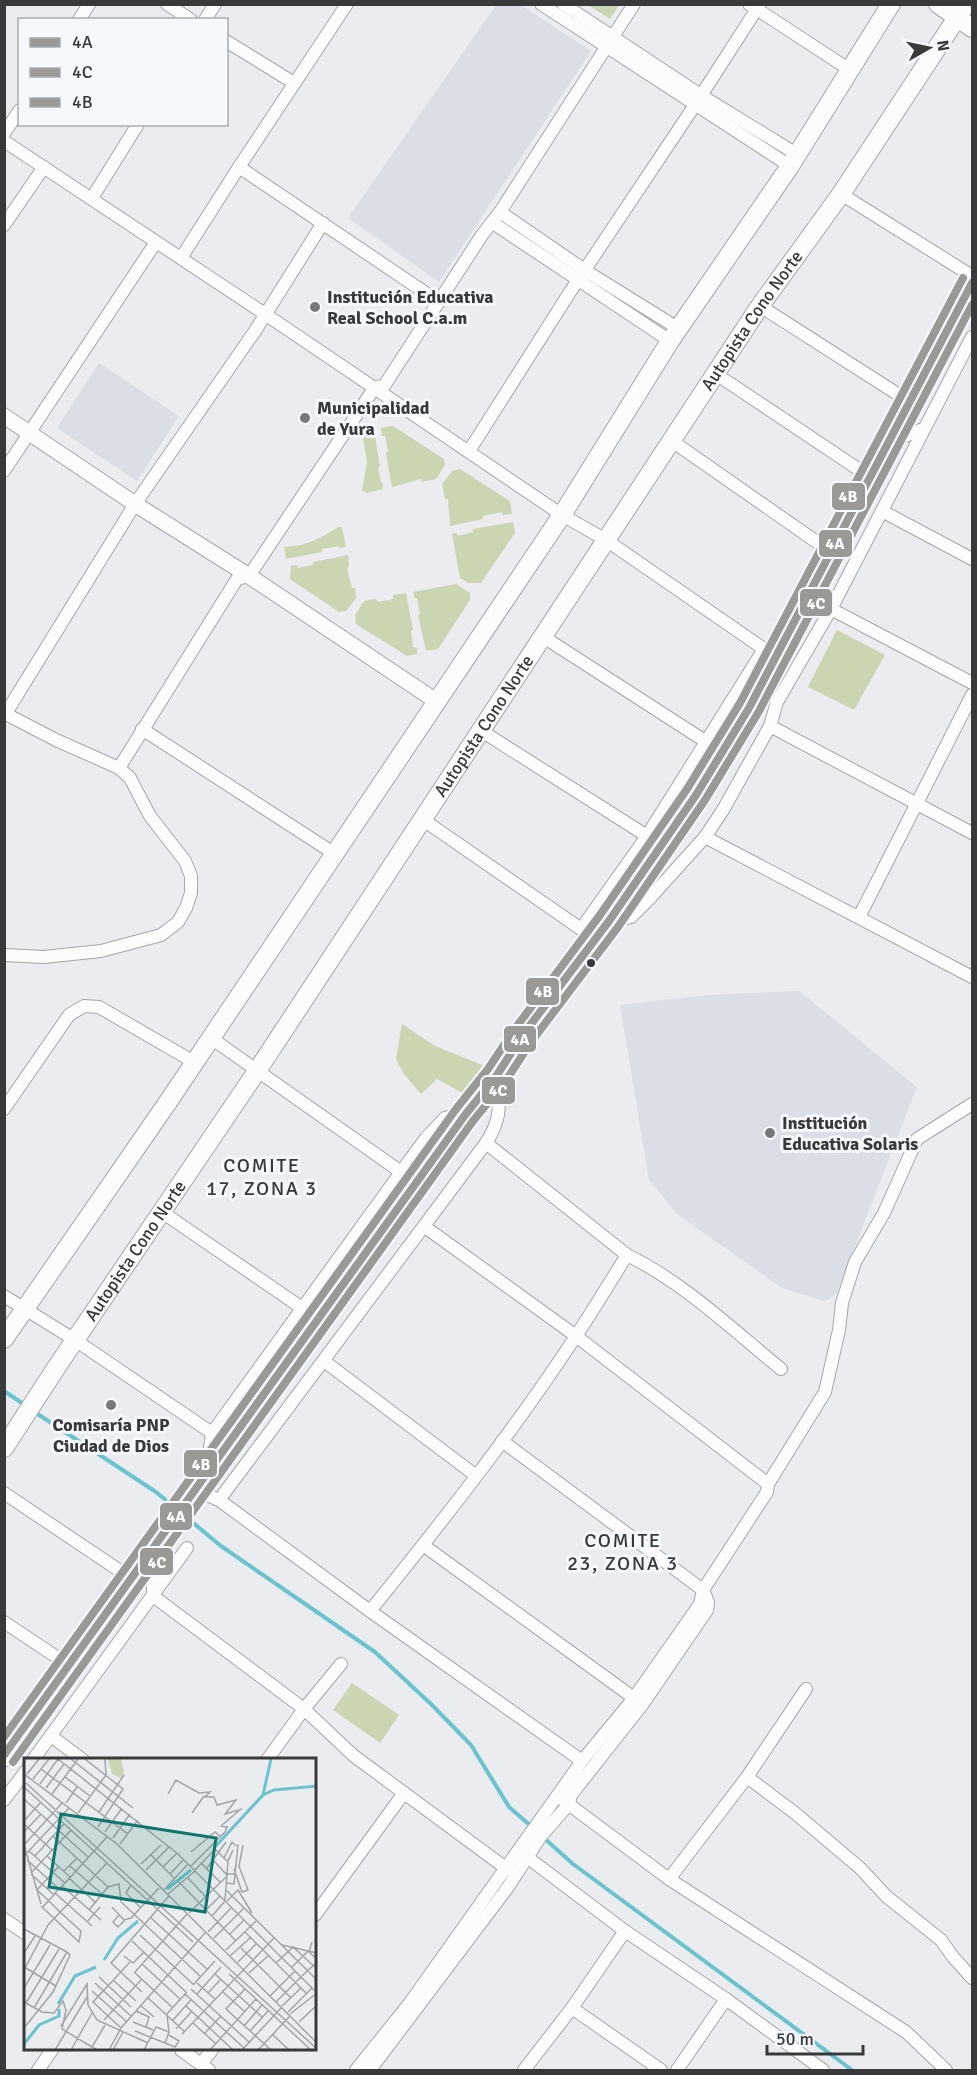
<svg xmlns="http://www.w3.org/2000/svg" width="977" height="2075" font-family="Signika,sans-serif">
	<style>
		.built { fill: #dadfe7 }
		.green { fill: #cad5b2 }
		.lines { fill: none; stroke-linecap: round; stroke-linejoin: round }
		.stream { stroke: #6bc3cd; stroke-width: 4 }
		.minor-casing { stroke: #a4a6a8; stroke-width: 14 }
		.tertiary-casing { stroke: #a4a6a8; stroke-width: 17 }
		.secondary-casing { stroke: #a4a6a8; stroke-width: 20 }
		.trunk-casing { stroke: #a4a6a8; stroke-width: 23 }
		.minor { stroke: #fcfcfd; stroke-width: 12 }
		.tertiary { stroke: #fcfcfd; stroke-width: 15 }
		.secondary { stroke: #fcfcfd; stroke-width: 18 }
		.trunk { stroke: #fcfcfd; stroke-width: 21 }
		.bus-1-casing { stroke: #f5f9fe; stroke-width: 12 }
		.bus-2-casing { stroke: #f5f9fe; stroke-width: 12 }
		.bus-3-casing { stroke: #f5f9fe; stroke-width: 12 }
		.bus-1 { stroke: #999995; stroke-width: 8 }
		.bus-2 { stroke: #999995; stroke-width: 8 }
		.bus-3 { stroke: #999995; stroke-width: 8 }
		.poi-dot { fill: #76787a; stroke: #f5f9fe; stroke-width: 2 }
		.bus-dot { fill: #37393b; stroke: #f5f9fe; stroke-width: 2 }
		.labels { text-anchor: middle; stroke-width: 6; stroke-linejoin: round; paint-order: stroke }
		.poi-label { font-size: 18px; font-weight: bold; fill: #37393b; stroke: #f5f9fe; text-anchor: start }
		.street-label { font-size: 18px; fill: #37393b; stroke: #f5f9fe }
		.neighbourhood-label { font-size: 20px; letter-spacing: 1.5px; fill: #37393b; stroke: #f5f9fe }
		.inset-river { fill: none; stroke: #6bc3cd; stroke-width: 3 }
		.inset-road { fill: none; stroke: #a2a4a7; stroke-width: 1.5 }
		.view { fill: #0f766e; fill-opacity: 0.15; stroke: #0f766e; stroke-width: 3 }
		.inset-edge { fill: none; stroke: #37393b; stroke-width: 3 }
		.line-badge { stroke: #f5f9fe; stroke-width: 2 }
		.badge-label { font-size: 16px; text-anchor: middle; font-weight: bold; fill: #fff }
	</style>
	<rect width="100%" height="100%" fill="#eaecef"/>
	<g class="built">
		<path d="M496 5H521L591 51 439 282 348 218Z"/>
		<path d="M99 363 179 416 137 481 57 428Z"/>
		<path d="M799 991 917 1087 836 1295 825 1301 782 1288 678 1215 649 1180 620 1005 707 995Z"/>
	</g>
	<g class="green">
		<path d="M588 5H619L610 19Z"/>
		<path d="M393 426 444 459 445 465 436 479 422 482 421 479 392 487 386 453 388 451 385 436H382L381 428Z"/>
		<path d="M374 430 380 466 378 467 381 483H383V489L366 493 365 491H362L367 462 362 432Z"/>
		<path d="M460 469 510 501 512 514 503 515 502 512 483 516V519L450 526 448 499H445L442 484 452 471Z"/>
		<path d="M513 522 515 533 481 583H469L460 578 452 534 456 533 458 536 473 532V529Z"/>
		<path d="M338 527H342L346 547 340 548 339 546 322 549V552L286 559 284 547C306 546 320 539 338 527Z"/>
		<path d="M348 555 349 567 347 568 352 588H355L356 598 346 611 339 612 290 579 291 566 297 565 298 568 313 565V562Z"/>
		<path d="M456 584 470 593V600L438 649 426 651 418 615 420 614 417 598H414L413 592Z"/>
		<path d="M406 593 413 630H411L413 647 417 648V654L407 656 356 624 355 615 364 601 376 599 378 602 393 599V595Z"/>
		<path d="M837 630 885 655 854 710 808 687Z"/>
		<path d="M402 1024 435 1046 492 1069 468 1096 437 1079 421 1094 403 1073 396 1059Z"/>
		<path d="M352 1683 399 1715 380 1743 333 1710Z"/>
	</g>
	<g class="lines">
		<g class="stream">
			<path d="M4 1391 25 1405"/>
			<path d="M33 1411 156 1492 173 1506"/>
			<path d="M186 1517 221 1546 375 1652 431 1704 471 1745 509 1807 532 1827"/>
			<path d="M544 1838 573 1864 852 2070"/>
		</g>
		<defs>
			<g id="minor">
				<path d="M167 4 191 20"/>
				<path d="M541 4 790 166"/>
				<path d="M563 4 702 96 798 155"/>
				<path d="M749 4 850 70"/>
				<path d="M79 20 89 4"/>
				<path d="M205 20 215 4"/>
				<path d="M226 41 294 83"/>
				<path d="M4 133 20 110"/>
				<path d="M4 141 265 314 562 515 606 540 764 649 779 651"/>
				<path d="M239 167 439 302"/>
				<path d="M841 194 972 276"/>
				<path d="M92 198 138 124"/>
				<path d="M500 212 586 271 679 329"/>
				<path d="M493 223 670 341"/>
				<path d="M4 225 44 167"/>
				<path d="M181 258 239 167 347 4"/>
				<path d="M760 306 910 402"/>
				<path d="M716 374 870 477"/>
				<path d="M672 441 831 552"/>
				<path d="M890 442 923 429"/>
				<path d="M469 451 570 292 695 105 760 4"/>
				<path d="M4 471 156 242"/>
				<path d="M882 511 972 559"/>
				<path d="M831 609 972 683"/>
				<path d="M542 636 705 741"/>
				<path d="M4 713 56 740 119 768 130 778 150 816 185 861 191 876V893L186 908 178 922 161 935 101 951 44 957 4 955"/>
				<path d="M6 713 135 504 255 331 323 223"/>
				<path d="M770 726 972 833"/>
				<path d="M142 729 335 854"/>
				<path d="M480 730 647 836"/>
				<path d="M119 768 237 579 249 576 375 387 384 386 482 235 500 212 634 4"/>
				<path d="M422 819 581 929"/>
				<path d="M705 837 972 977"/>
				<path d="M859 917 972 695"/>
				<path d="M581 929 631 917 650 898 705 837 723 810 770 726 777 702 831 609 972 337"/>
				<path d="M581 929 647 836 764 649"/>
				<path d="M211 1038 401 1172"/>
				<path d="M4 1109 69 1015 84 1006 99 1007 194 1062"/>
				<path d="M486 1143 627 1255C683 1282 733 1330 781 1369"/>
				<path d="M162 1212 302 1308"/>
				<path d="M425 1227 576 1336 768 1484"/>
				<path d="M4 1296 75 1340 212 1433"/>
				<path d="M324 1361 475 1475"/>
				<path d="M207 1468 212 1433 401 1172 426 1138 445 1118 465 1115"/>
				<path d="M196 1490 219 1500 370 1611 582 1761"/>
				<path d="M4 1493 132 1579"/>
				<path d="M219 1500 486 1143C503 1116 499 1105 497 1075"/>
				<path d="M423 1545 638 1701"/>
				<path d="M153 1551V1596L304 1709 354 1756 507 1869"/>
				<path d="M370 1611C442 1522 513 1432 576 1336 594 1309 610 1282 627 1255"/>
				<path d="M4 1622 70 1666"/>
				<path d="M51 1736 83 1760"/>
				<path d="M33 1760 187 1548"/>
				<path d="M267 1760 304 1709 341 1664"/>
				<path d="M747 1777 795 1813 860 1868 886 1896 941 1940 953 1957 972 1978"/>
				<path d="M4 1800 26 1771"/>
				<path d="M563 1800 669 1879 906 2032 946 2070"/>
				<path d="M527 1857 625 1931 726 1999 823 2070"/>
				<path d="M669 1879 747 1777 806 1689"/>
				<path d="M315 1915 404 1793"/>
				<path d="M4 1919 26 1934"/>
				<path d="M572 2008 661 2070"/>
				<path d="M181 2050 209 2070"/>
				<path d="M201 2064 212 2050"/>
				<path d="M38 2070 52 2050"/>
				<path d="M356 2070 409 2004 582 1761 634 1698 700 1604 703 1590 767 1492 768 1484 825 1392 839 1330 842 1303 855 1262 884 1213 917 1139 972 1104"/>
				<path d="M370 2070 508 1887 541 1836 569 1804 571 1795 642 1705 707 1610 708 1602 703 1590 502 1441"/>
				<path d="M524 2070 572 2008 625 1931"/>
				<path d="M677 2070 726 1999"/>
			</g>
			<path id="tertiary" d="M4 416 135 504 249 576 436 701"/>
			<g id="secondary">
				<path d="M938 4 972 28"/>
				<path d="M4 1339 168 1102 562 515 670 341 790 166 891 4"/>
				<path id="s1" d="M4 1448 56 1368 257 1071 760 306 841 194 966 4"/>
			</g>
			<path id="trunk" d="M4 1756 317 1320 465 1115 497 1075 522 1036 609 921 696 795 749 708 972 283"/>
		</defs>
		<use href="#minor" class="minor-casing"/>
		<use href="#tertiary" class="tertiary-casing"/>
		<use href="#secondary" class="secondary-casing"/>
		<use href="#trunk" class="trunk-casing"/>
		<use href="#minor" class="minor"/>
		<use href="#tertiary" class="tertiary"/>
		<use href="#secondary" class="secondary"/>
		<use href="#trunk" class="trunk"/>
		<defs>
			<path id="bus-1" d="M4 1755 465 1115 497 1075 522 1036 609 921 696 795 749 708 972 283"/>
			<path id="bus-2" d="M13 1762 473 1121 505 1082 531 1042 618 927 705 800 758 713 972 305"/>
			<path id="bus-3" d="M4 1737 456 1109 488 1069 514 1030 600 915 687 789 740 703 963 278"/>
		</defs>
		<use href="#bus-1" class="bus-1-casing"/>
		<use href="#bus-2" class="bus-2-casing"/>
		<use href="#bus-3" class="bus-3-casing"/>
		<use href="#bus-1" class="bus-1"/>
		<use href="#bus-2" class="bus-2"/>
		<use href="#bus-3" class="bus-3"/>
	</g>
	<g class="poi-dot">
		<circle cx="315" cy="307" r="6"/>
		<circle cx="305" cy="418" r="6"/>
		<circle cx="770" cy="1133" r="6"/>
		<circle cx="111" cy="1405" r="6"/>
	</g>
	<circle class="bus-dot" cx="591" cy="963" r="5"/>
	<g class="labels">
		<g class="poi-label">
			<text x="327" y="303">Institución Educativa<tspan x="327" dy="21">Real School C.a.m</tspan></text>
			<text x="317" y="414">Municipalidad<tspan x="317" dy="21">de Yura</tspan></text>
			<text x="782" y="1129">Institución<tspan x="782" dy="21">Educativa Solaris</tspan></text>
			<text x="111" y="1431" text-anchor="middle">Comisaría PNP<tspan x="111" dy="21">Ciudad de Dios</tspan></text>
		</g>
		<g class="street-label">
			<text dy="6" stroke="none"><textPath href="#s1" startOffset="1353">Autopista Cono Norte</textPath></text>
			<text dy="6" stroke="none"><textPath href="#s1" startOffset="867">Autopista Cono Norte</textPath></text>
			<text dy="6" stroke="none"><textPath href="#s1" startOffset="237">Autopista Cono Norte</textPath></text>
		</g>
		<g class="neighbourhood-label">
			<text x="262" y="1172">COMITE<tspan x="262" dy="23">17, ZONA 3</tspan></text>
			<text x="623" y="1547">COMITE<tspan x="623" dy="23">23, ZONA 3</tspan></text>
		</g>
	</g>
	<g transform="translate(24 1758)">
		<rect width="292" height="292" fill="#eaecef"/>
		<path d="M84 1H97L100 15 97 20 88 16Z" fill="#cad5b2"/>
		<path class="inset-river" d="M239 37 250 32 293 28M190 90 239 37 247 1M143 131 167 112M80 202 94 180 114 163M34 246 51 218 72 209M0 286 15 267 35 258V251"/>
		<path class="inset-road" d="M34 1 154 96 293 235M47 1 109 50M61 1 99 31 74 69M17 11 104 76M0 16 93 86 293 285M3 16 15 1M41 19 66 38M9 21 25 1M2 25 293 291M16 26 34 1M0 29 169 184M22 30 40 6M28 36 54 1M144 36 152 22 175 35 186 34 181 39H190L193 47 212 42 201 56 218 51M0 41 64 99M42 45 53 29M75 54 100 17M54 55 82 17 81 1M168 55 180 38M0 63 17 44M0 66 28 92M0 74 17 56M81 74 98 50M29 78 84 129M89 80 106 56M96 86 114 62M0 87 17 146M0 87 38 45M5 93 41 125M167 94 191 74 196 78M127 97 150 120M0 98 45 50M11 98 40 66M23 98 46 119M200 100 208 84 212 88M3 102 35 131M190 103 202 116H211M177 105 197 125M117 106 137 87M46 108 79 137M139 109 153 95M166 109 201 74 203 69 197 68 217 51M183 110 202 84M210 111 218 134 224 132 215 108 219 87M122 112 145 89M171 112 191 91 203 103M40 113 53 100M7 115 47 72M7 116 30 137M146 116 160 101M45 120 72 145M164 120 182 139M154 123 212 183M202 125 210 126 214 86M107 127 102 135 117 150M38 128 77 162M13 132 24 142V143L26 144 37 155 57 173 55 184 18 149H19L24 143 30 137 31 135 41 125 83 79M13 132 35 108M140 132 164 106M202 132 293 222M31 135 68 168M144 136 171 113M201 142 204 103 209 92M203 143 214 132 228 155M88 149 100 162 107 160 135 130M65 152 84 129 95 126 97 144 177 219M182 152 196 138M165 155 202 119M95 157 89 164 94 169 101 162M188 158 201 143M126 159 184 212M63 164 76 149M0 171 43 194M184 174 208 149M221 174 283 236M206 176 220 162M116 177 170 227M190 180 220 150M108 183 163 235M288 184 285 194 293 201M258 187 293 195M217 190 267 240M202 192 232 163M0 195 11 178M100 198 109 205 120 194M206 198 226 180M214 204 232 186M252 205 269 189 293 211M118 206 156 241M0 209 32 228M268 209 284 193M0 212 24 167 83 105M110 214 149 250M111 214 163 156M225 215 244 198M191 216 238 259M205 216 287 292M278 218 293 204M75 219 107 249M89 222 112 243M71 225 108 259M173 225 191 241M169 227 191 203M0 230 26 187M167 231 226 285M221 231 202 251 247 292M68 233 103 264M198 233 221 254M118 234 87 205 145 138M184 235 197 221M161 236 220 290M173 236 197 209M246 238 271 213M123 239 161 274M0 244 18 254 30 255 39 243 42 252 38 271 73 292M252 244 277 219M2 245 35 191M116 247 130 259M162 248 209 292M258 248 277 230M10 250 43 194M112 253 125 259 122 269M264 254 288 230M266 256 293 235M142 257 162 235M80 262 118 221M149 262 167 242M109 264 129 272M275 264 293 247M169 265 192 286M37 268 63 226 64 247 73 262 124 285M220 268 238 247M0 270 29 234 46 197 43 194M97 270 69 244 106 204M152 271 168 253M111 273 141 285 145 274 143 257M226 273 244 253M158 276 250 180M180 276 197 258M248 276 265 292M141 285 151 289 155 283 145 277M68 289 81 267M219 291 257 250M31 292 63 239M47 292 68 255M85 292 97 270 181 175M89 292 99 274M120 292 132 269 145 274M186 292 232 241M234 292 266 258"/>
		<path class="view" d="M37 56 192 80 181 154 25 129Z"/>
		<rect width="292" height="292" class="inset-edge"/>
	</g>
	<g class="line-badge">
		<rect x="831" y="482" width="35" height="29" rx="6" fill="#999995"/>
		<rect x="818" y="529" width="35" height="29" rx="6" fill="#999995"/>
		<rect x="799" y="588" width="34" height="29" rx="6" fill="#999995"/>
		<rect x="525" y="977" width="35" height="29" rx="6" fill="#999995"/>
		<rect x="503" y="1025" width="34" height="28" rx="6" fill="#999995"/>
		<rect x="481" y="1076" width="35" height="29" rx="6" fill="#999995"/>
		<rect x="183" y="1449" width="35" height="29" rx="6" fill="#999995"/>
		<rect x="159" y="1502" width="34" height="29" rx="6" fill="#999995"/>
		<rect x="139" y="1547" width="35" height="29" rx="6" fill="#999995"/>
	</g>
	<g class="badge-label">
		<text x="848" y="502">4B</text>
		<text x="835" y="549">4A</text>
		<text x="816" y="609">4C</text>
		<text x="543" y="997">4B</text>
		<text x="520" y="1045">4A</text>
		<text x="498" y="1096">4C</text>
		<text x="201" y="1470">4B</text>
		<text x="176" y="1522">4A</text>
		<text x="157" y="1568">4C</text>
	</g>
	<rect width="977" height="2075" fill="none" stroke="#37393b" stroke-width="12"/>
	<rect x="18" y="18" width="210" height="108" fill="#f5f9fe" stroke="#a9acb0" stroke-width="1.5"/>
	<rect x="30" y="38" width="30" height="9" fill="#999995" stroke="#a9acb0" stroke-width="1.5"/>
	<text x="72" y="48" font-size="18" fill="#37393b">4A</text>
	<rect x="30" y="68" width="30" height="9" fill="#999995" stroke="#a9acb0" stroke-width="1.5"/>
	<text x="72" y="78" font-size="18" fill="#37393b">4C</text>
	<rect x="30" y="98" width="30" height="9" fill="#999995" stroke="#a9acb0" stroke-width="1.5"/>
	<text x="72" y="108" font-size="18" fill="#37393b">4B</text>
	<g transform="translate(929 48) rotate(81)" stroke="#f5f9fe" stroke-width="4.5" paint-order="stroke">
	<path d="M0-4.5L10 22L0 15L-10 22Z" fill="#37393b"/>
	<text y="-9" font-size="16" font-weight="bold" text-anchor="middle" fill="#37393b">N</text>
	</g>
	<path d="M767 2045v9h96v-9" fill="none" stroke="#37393b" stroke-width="3"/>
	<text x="776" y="2045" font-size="18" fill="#37393b" stroke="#f5f9fe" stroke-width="4.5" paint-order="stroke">50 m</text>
</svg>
